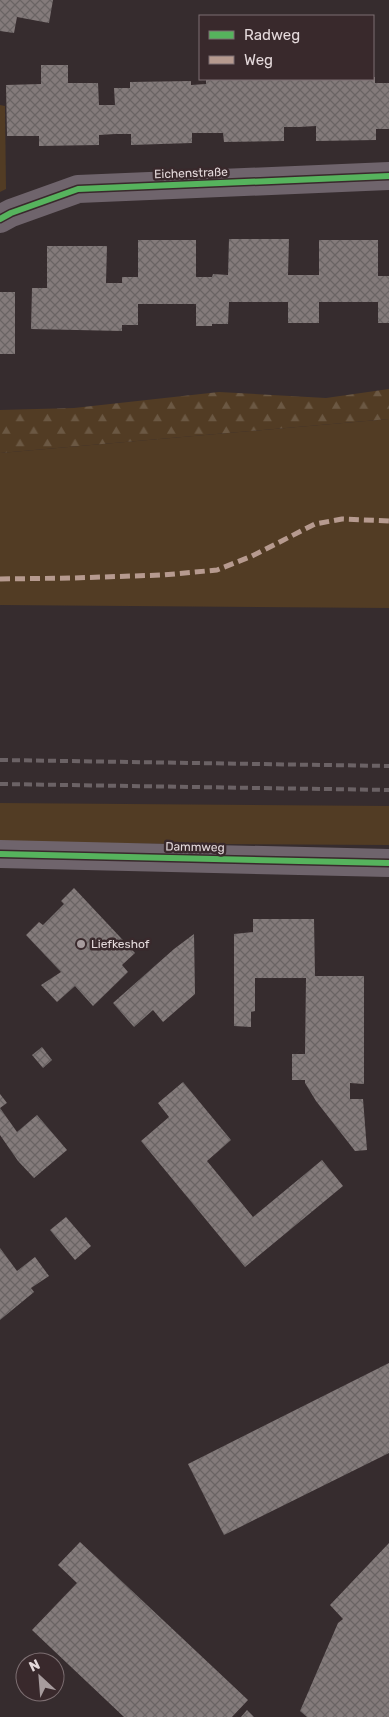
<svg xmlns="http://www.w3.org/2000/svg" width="389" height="1717" font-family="Rubik,sans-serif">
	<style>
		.grass { fill: #523c24 }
		.forest { fill: url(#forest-firs) }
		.building { fill: url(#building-cross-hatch) }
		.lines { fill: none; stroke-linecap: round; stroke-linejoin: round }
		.street { stroke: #6f646c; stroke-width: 28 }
		.rail { stroke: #6b6265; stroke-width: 4; stroke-dasharray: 8 4; stroke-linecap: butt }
		.quiet { stroke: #b69a8f; stroke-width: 5; stroke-dasharray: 10 5; stroke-linecap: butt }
		.cycleway-casing { stroke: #39292c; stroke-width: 9 }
		.cycleway { stroke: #56b35d; stroke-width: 6 }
		.poi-dot { fill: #a79c9e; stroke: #39292c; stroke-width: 2 }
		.labels { text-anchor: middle; stroke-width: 5; stroke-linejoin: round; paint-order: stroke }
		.street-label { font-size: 12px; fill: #e4d9db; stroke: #39292c }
		.poi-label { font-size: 12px; fill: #e4d9db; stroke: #39292c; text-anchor: start }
	</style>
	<defs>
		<pattern id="forest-firs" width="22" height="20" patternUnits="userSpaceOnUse" patternTransform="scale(1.25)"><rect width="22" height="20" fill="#523c24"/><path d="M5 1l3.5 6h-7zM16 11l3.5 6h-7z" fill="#6b5843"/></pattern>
		<pattern id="building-cross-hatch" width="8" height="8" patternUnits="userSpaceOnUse" patternTransform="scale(1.25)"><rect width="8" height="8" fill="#847b7b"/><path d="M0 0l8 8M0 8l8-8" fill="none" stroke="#6a6464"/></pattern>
	</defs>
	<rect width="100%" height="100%" fill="#362c2e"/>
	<g class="grass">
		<path d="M0 105 5 106 6 189 0 192Z"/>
		<path d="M389 419V608L0 605V453Z"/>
		<path d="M0 803 389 806V845L0 843Z"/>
	</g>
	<path class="forest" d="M389 389V419L0 453V410L74 408 219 392 326 398Z"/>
	<g class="building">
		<path d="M0 0H53L49 23 17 17 14 33 0 31Z"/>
		<path d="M41 65H68V83H98L99 105H115L114 88H130V82L191 81V85L206 84V79H373V77H375V83H389V129H376V140L316 141V126L299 127H284V141L224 142 223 133H192V143L131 145V134H115L99 135V145L39 146V136H7L6 85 41 84Z"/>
		<path d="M229 239H289L288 275H319V240H378V276H389V323H378V302H319V323H288V302H229L228 324H212V326H196V304H138V325H122V331L31 329 32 288H47V246H107L106 283H122V277H138V240H196V277H212L213 274 228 275Z"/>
		<rect x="0" y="292" width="15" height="62"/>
		<path d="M74 888 135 953 122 965 128 972 93 1006 75 986 57 1002 41 985 61 972 26 935 39 922 43 925 64 904 61 901Z"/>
		<path d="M253 919H314L315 976H364V1084L350 1083V1099H363L367 1150 355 1151 316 1101 305 1083V1080H292V1054H305L306 978H255V1011L251 1012V1027L234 1026V934L253 932Z"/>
		<path d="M194 934 195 994 163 1022 153 1010 134 1027 113 1003 174 949Z"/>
		<path d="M42 1047 52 1060 43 1068 32 1055Z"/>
		<path d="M183 1082 231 1140 207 1161 253 1217 322 1160 343 1186 245 1267 141 1141 169 1117 158 1103Z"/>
		<path d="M0 1094 7 1103 0 1108 17 1132 37 1115 67 1150 34 1178 18 1161 0 1135Z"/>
		<path d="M66 1217 91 1246 75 1260 50 1230Z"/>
		<path d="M0 1248 17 1271 35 1257 49 1276 31 1288 34 1292 0 1320Z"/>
		<path d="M389 1363V1453L224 1535 188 1464Z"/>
		<path d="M80 1542 248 1700 232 1717H124L32 1630 77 1583 58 1565Z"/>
		<path d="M389 1543V1717H307L300 1711 338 1623 343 1619 330 1605Z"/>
		<path d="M247 1710 254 1717H241Z"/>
	</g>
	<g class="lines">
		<g class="street">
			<path d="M0 219 11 213 78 189 389 176"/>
			<path d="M0 854 389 863"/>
		</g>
		<g class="rail">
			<path d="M0 760 389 766"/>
			<path d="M0 784 389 790"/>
		</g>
		<path class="quiet" d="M0 579 72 578 163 575 217 570 252 556 315 524 342 519 389 521"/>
		<defs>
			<g id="cycleway">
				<path d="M0 219 11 213 78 189 389 176"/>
				<path d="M0 854 389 863"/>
			</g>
		</defs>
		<use href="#cycleway" class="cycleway-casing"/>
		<use href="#cycleway" class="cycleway"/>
	</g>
	<circle class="poi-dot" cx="81" cy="944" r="5"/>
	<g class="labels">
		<g class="street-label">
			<text transform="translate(191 173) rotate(-2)" y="4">Eichenstraße</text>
			<text transform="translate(195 847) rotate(1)" y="4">Dammweg</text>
		</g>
		<g class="poi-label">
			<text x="91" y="948">Liefkeshof</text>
		</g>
	</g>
	<rect x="199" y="15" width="175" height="65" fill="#39292c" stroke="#7d6f72"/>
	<rect x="209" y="31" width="25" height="8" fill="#56b35d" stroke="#7d6f72"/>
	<text x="244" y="40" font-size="15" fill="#e4d9db">Radweg</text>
	<rect x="209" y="56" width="25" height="8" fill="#b69a8f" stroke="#7d6f72"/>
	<text x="244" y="65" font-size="15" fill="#e4d9db">Weg</text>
	<g transform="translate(40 1677) rotate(334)"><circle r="24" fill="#39292c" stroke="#7d6f72"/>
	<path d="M0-4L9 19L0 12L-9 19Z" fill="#a79c9e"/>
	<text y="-8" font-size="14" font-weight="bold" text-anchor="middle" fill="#e4d9db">N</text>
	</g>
</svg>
